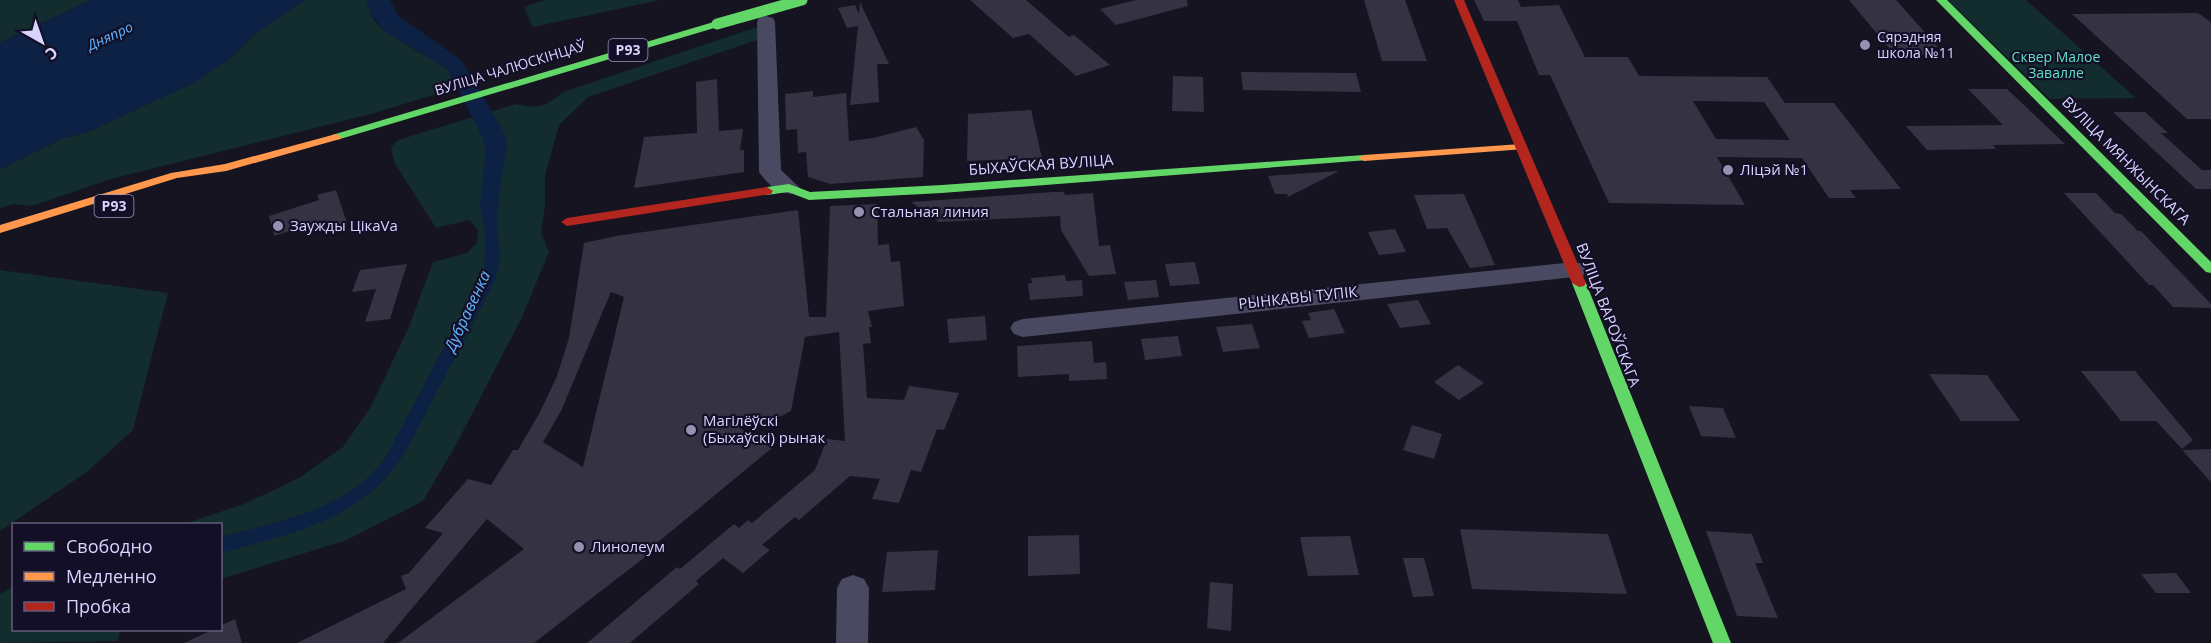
<svg xmlns="http://www.w3.org/2000/svg" width="2211" height="643" font-family="'Open Sans',sans-serif">
	<style>
		.green { fill: #132c2d }
		.water { fill: #0d2144 }
		.building { fill: #343243; fill-rule: evenodd }
		.lines { fill: none; stroke-linecap: round; stroke-linejoin: round }
		.street { fill: #4a4962; fill-rule: evenodd }
		.fast { fill: #63d668; fill-rule: evenodd }
		.slow { fill: #ff974d; fill-rule: evenodd }
		.jam { fill: #b3261e; fill-rule: evenodd }
		.fast-bridge { stroke: #63d668; stroke-width: 11 }
		.poi-dot { fill: #9591b1; stroke: #130f26; stroke-width: 2 }
		.labels { text-anchor: middle; stroke-width: 4.5; stroke-linejoin: round; paint-order: stroke }
		.far-water-label { font-size: 14px; font-style: italic; fill: #62b6ff; stroke: #130f26 }
		.far-poi-label { font-size: 14px; fill: #d9d4ff; stroke: #130f26; text-anchor: start }
		.shield { fill: #130f26; stroke: #9e99be; stroke-width: 1.5 }
		.shield-label { font-size: 14px; font-weight: bold; fill: #d9d4ff }
		.far-park-label { font-size: 14px; fill: #5fe0c0; stroke: #130f26 }
		.far-street-label { font-size: 14px; fill: #d9d4ff; stroke: #130f26 }
		.street-label { font-size: 15px; fill: #d9d4ff; stroke: #130f26 }
		.poi-label { font-size: 15px; fill: #d9d4ff; stroke: #130f26; text-anchor: start }
		.water-label { font-size: 16px; font-style: italic; fill: #62b6ff; stroke: #130f26 }
	</style>
	<rect width="100%" height="100%" fill="#161421"/>
	<g class="green">
		<path d="M0 0H91L0 43Z"/>
		<path d="M304 0H367L370 13 376 23 395 38 448 69 456 88 371 114 111 179 32 206 13 204 0 208V169L64 138 88 132 132 111 229 60 251 37Z"/>
		<path d="M544 0H660L533 27 524 7Z"/>
		<path d="M1948 0H2026L2136 98 2050 99Z"/>
		<path d="M757 27V40L588 97 559 125 545 176V206L541 233 549 252 522 317 457 443 423 501 347 540 221 579 220 524H184L244 504 299 478 343 447 370 408 408 329 433 262 467 253 477 243 478 230 469 220 436 228 394 162 391 147 398 140 516 104C536 110 548 105 563 92Z"/>
		<path d="M0 270 168 293 133 430 88 471 0 531Z"/>
		<path d="M13 587 14 630H120L118 641 0 643V594Z"/>
	</g>
	<g class="water">
		<path d="M91 0H304L251 37 229 60 196 82 88 132 64 138 0 169V43Z"/>
		<path d="M367 0H390L399 16 462 61 503 131 507 142 506 152 499 195 497 223 500 259 495 281 408 447C367 520 295 532 221 553V537C280 521 344 511 384 460L466 306 484 268 486 239 480 203 486 151 484 141 448 69 384 31 370 13Z"/>
	</g>
	<g class="building">
		<path d="M970 0H1026L1069 37 1074 35 1110 65 1076 76 1029 34 1013 38Z"/>
		<path d="M1136 0H1187L1188 6 1116 25 1100 9Z"/>
		<path d="M1364 0H1405L1427 61H1382Z"/>
		<path d="M1474 0H1518L1521 7 1559 5 1585 57H1628L1639 76 1767 77 1785 103H1834L1901 189 1850 190 1856 198H1829L1802 158 1717 157 1745 205 1609 203 1550 75H1539L1517 21H1484ZM1693 101 1764 102 1790 140 1716 139Z"/>
		<path d="M1849 0H1896L1938 47H1925L1931 55 1894 54Z"/>
		<path d="M860 2 889 64H877L879 102 850 105 858 26 847 28 838 8 855 5 859 14Z"/>
		<path d="M2198 13 2211 22V119H2187L2072 14Z"/>
		<path d="M1241 72 1356 73 1361 92 1243 90Z"/>
		<path d="M1173 76 1203 77 1204 112 1172 111Z"/>
		<path d="M717 79 719 131 743 129 740 150H744V172L634 188 644 137 697 133 696 82Z"/>
		<path d="M1968 89H2007L2065 144 1993 145 1996 149 1927 150 1906 126 2003 125Z"/>
		<path d="M813 91V97L846 93 849 141 873 138 916 127 924 140 923 177 830 184 808 177 806 152 798 153 797 129 786 130 785 94Z"/>
		<path d="M1031 110 1042 158 967 161 968 114Z"/>
		<path d="M2113 112H2145L2168 133H2161L2202 170H2211V189H2196Z"/>
		<path d="M1339 171 1288 197 1287 194H1275L1268 176Z"/>
		<path d="M336 190 347 223 328 229 325 220 274 236 269 216 319 200 317 195Z"/>
		<path d="M1053 192H1064L1065 195 1093 193 1099 246 1110 245 1116 274 1089 276 1061 230 1060 216 939 222 911 202Z"/>
		<path d="M2064 193H2096L2115 213 2121 214 2138 231H2141L2211 304V308L2173 307 2153 285H2149Z"/>
		<path d="M1464 194 1495 265 1470 268 1447 228 1427 229 1414 195Z"/>
		<path d="M877 204 878 245 889 244 891 262 900 261 904 306 868 311 872 327H869L871 343 863 344 867 398 904 400 909 386 959 393 944 430 937 429 921 472 911 470 899 503 872 499 880 479 850 476 799 520 795 517 762 545 770 550 743 573 723 558 696 581 699 584 630 643H587L677 567 680 569 734 524 739 528 748 520 752 523 815 470 827 439 845 441 839 332 805 337 791 411 779 417 727 420 772 448 651 548 654 550 534 643H398L524 549 487 519 383 643H297L406 589 401 576 409 573 443 533 425 528 468 479 491 485 513 450H518L540 412 557 376 569 338 584 243 616 236 798 210 809 317H826L830 206ZM611 292 624 297 583 467 543 442 561 411Z"/>
		<path d="M1395 229 1406 252 1379 255 1368 232Z"/>
		<path d="M1195 262 1200 284 1170 286 1165 264Z"/>
		<path d="M407 264 390 319 365 322 376 289 352 292 360 270Z"/>
		<path d="M1065 275 1066 281 1082 280 1083 296 1030 300 1028 283H1032L1031 278Z"/>
		<path d="M1156 280 1159 297 1128 300 1124 282Z"/>
		<path d="M1418 300 1431 324 1400 328 1387 304Z"/>
		<path d="M1334 309 1345 333 1309 338 1302 321 1311 320 1308 313Z"/>
		<path d="M985 316 987 340 949 343 947 319Z"/>
		<path d="M1252 324 1260 348 1223 352 1216 327Z"/>
		<path d="M1178 336 1182 356 1145 360 1141 339Z"/>
		<path d="M1092 341 1094 363 1106 362 1107 379 1069 381V374L1018 377 1017 346Z"/>
		<path d="M1458 365 1484 383 1459 400 1434 382Z"/>
		<path d="M2081 371H2135L2193 440 2182 449 2156 421H2121Z"/>
		<path d="M1929 374 1987 375 2020 421H1961Z"/>
		<path d="M1689 406 1723 408 1736 438 1701 436Z"/>
		<path d="M1412 425 1442 434 1434 459 1403 450Z"/>
		<path d="M2211 449V482L2182 450Z"/>
		<path d="M1460 529 1608 534 1627 594 1472 589Z"/>
		<path d="M1706 531 1752 534 1763 563H1755L1778 618 1737 616Z"/>
		<path d="M1079 535 1080 574 1028 576V536Z"/>
		<path d="M1350 536 1359 575 1308 576 1300 537Z"/>
		<path d="M938 550 935 590 882 592 887 552Z"/>
		<path d="M1403 558H1424L1434 596 1413 597Z"/>
		<path d="M2176 573 2191 593H2156L2141 574Z"/>
		<path d="M1210 582 1233 584 1231 631 1207 628Z"/>
		<path d="M235 619 242 643H184L212 630H220V626Z"/>
	</g>
	<g class="lines">
		<g class="street">
			<path d="M766 16 773 18 775 22 781 170 800 188 797 193C781 197 768 185 759 172L757 22 759 18Z"/>
			<path d="M1574 262 1583 264 1586 270 1583 276 1023 337 1014 334 1010 328 1014 322 1023 319Z"/>
			<path d="M853 575 864 579 869 588 868 643H836L837 588 842 579Z"/>
		</g>
		<g class="fast">
			<path d="M1936 0H1947L2211 262V273L2206 272Z"/>
			<path d="M717 21 721 22V26L340 139 336 140 330 137 332 135Z"/>
			<path d="M1364 155 1368 156 1370 158 1368 160 942 193 809 200 788 192 767 195 761 191 767 187 789 184 810 192 942 185Z"/>
			<path d="M1579 279 1586 283 1731 643H1713L1572 283Z"/>
		</g>
		<g class="slow">
			<path d="M336 134 342 137 340 139 226 171 177 178 0 233V225L171 173 225 164Z"/>
			<path d="M1521 144 1527 147 1525 149 1364 161 1358 158 1364 155Z"/>
		</g>
		<g class="jam">
			<path d="M1454 0H1464L1586 283 1584 286 1579 287 1572 283Z"/>
			<path d="M767 187 773 191 771 194 567 226 561 222 567 218Z"/>
		</g>
		<path class="fast-bridge" d="M717 24 802 0"/>
	</g>
	<g class="poi-dot">
		<circle cx="1865" cy="45" r="6"/>
		<circle cx="1728" cy="170" r="6"/>
		<circle cx="859" cy="212" r="6"/>
		<circle cx="278" cy="226" r="6"/>
		<circle cx="691" cy="430" r="6"/>
		<circle cx="579" cy="547" r="6"/>
	</g>
	<g class="labels">
		<g class="far-water-label">
			<text transform="translate(110 36) rotate(-25)" y="5">Дняпро</text>
		</g>
		<g class="far-poi-label">
			<text x="1877" y="42">Сярэдняя<tspan x="1877" dy="16">школа №11</tspan></text>
		</g>
		<g class="shield">
			<rect x="608.5" y="39" width="39" height="22" rx="4.5"/>
			<rect x="94.5" y="195" width="39" height="22" rx="4.5"/>
		</g>
		<g class="shield-label">
			<text x="628" y="55">Р93</text>
			<text x="114" y="211">Р93</text>
		</g>
		<g class="far-park-label">
			<text x="2056" y="62">Сквер Малое<tspan x="2056" dy="16">Завалле</tspan></text>
		</g>
		<g class="far-street-label">
			<text transform="translate(510 68) rotate(-17)" y="5">ВУЛІЦА ЧАЛЮСКІНЦАЎ</text>
		</g>
		<g class="street-label">
			<text transform="translate(2126 161) rotate(45)" y="5">ВУЛІЦА МЯНЖЫНСКАГА</text>
			<text transform="translate(1041 165) rotate(-4)" y="5">БЫХАЎСКАЯ ВУЛІЦА</text>
			<text transform="translate(1298 298) rotate(-6)" y="5">РЫНКАВЫ ТУПІК</text>
			<text transform="translate(1608 315) rotate(69)" y="5">ВУЛІЦА ВАРОЎСКАГА</text>
		</g>
		<g class="poi-label">
			<text x="1740" y="175">Ліцэй №1</text>
			<text x="871" y="217">Стальная линия</text>
			<text x="290" y="231">Заужды ЦікаVа</text>
			<text x="703" y="426">Магілёўскі<tspan x="703" dy="17">(Быхаўскі) рынак</tspan></text>
			<text x="591" y="552">Линолеум</text>
		</g>
		<g class="water-label">
			<text transform="translate(467 311) rotate(-65)" y="6">Дубравенка</text>
		</g>
	</g>
	<rect x="12" y="523" width="210" height="108" fill="#130f26" stroke="#625e7d" stroke-width="1.5"/>
	<rect x="24" y="542" width="30" height="9" fill="#63d668" stroke="#625e7d" stroke-width="1.5"/>
	<text x="66" y="553" font-size="18" fill="#d9d4ff">Свободно</text>
	<rect x="24" y="572" width="30" height="9" fill="#ff974d" stroke="#625e7d" stroke-width="1.5"/>
	<text x="66" y="583" font-size="18" fill="#d9d4ff">Медленно</text>
	<rect x="24" y="602" width="30" height="9" fill="#b3261e" stroke="#625e7d" stroke-width="1.5"/>
	<text x="66" y="613" font-size="18" fill="#d9d4ff">Пробка</text>
	<g transform="translate(42 42) rotate(140)" stroke="#130f26" stroke-width="4.5" paint-order="stroke">
	<path d="M0-4.5L10 22L0 15L-10 22Z" fill="#d9d4ff"/>
	<text y="-9" font-size="16" font-weight="bold" text-anchor="middle" fill="#d9d4ff">С</text>
	</g>
</svg>
